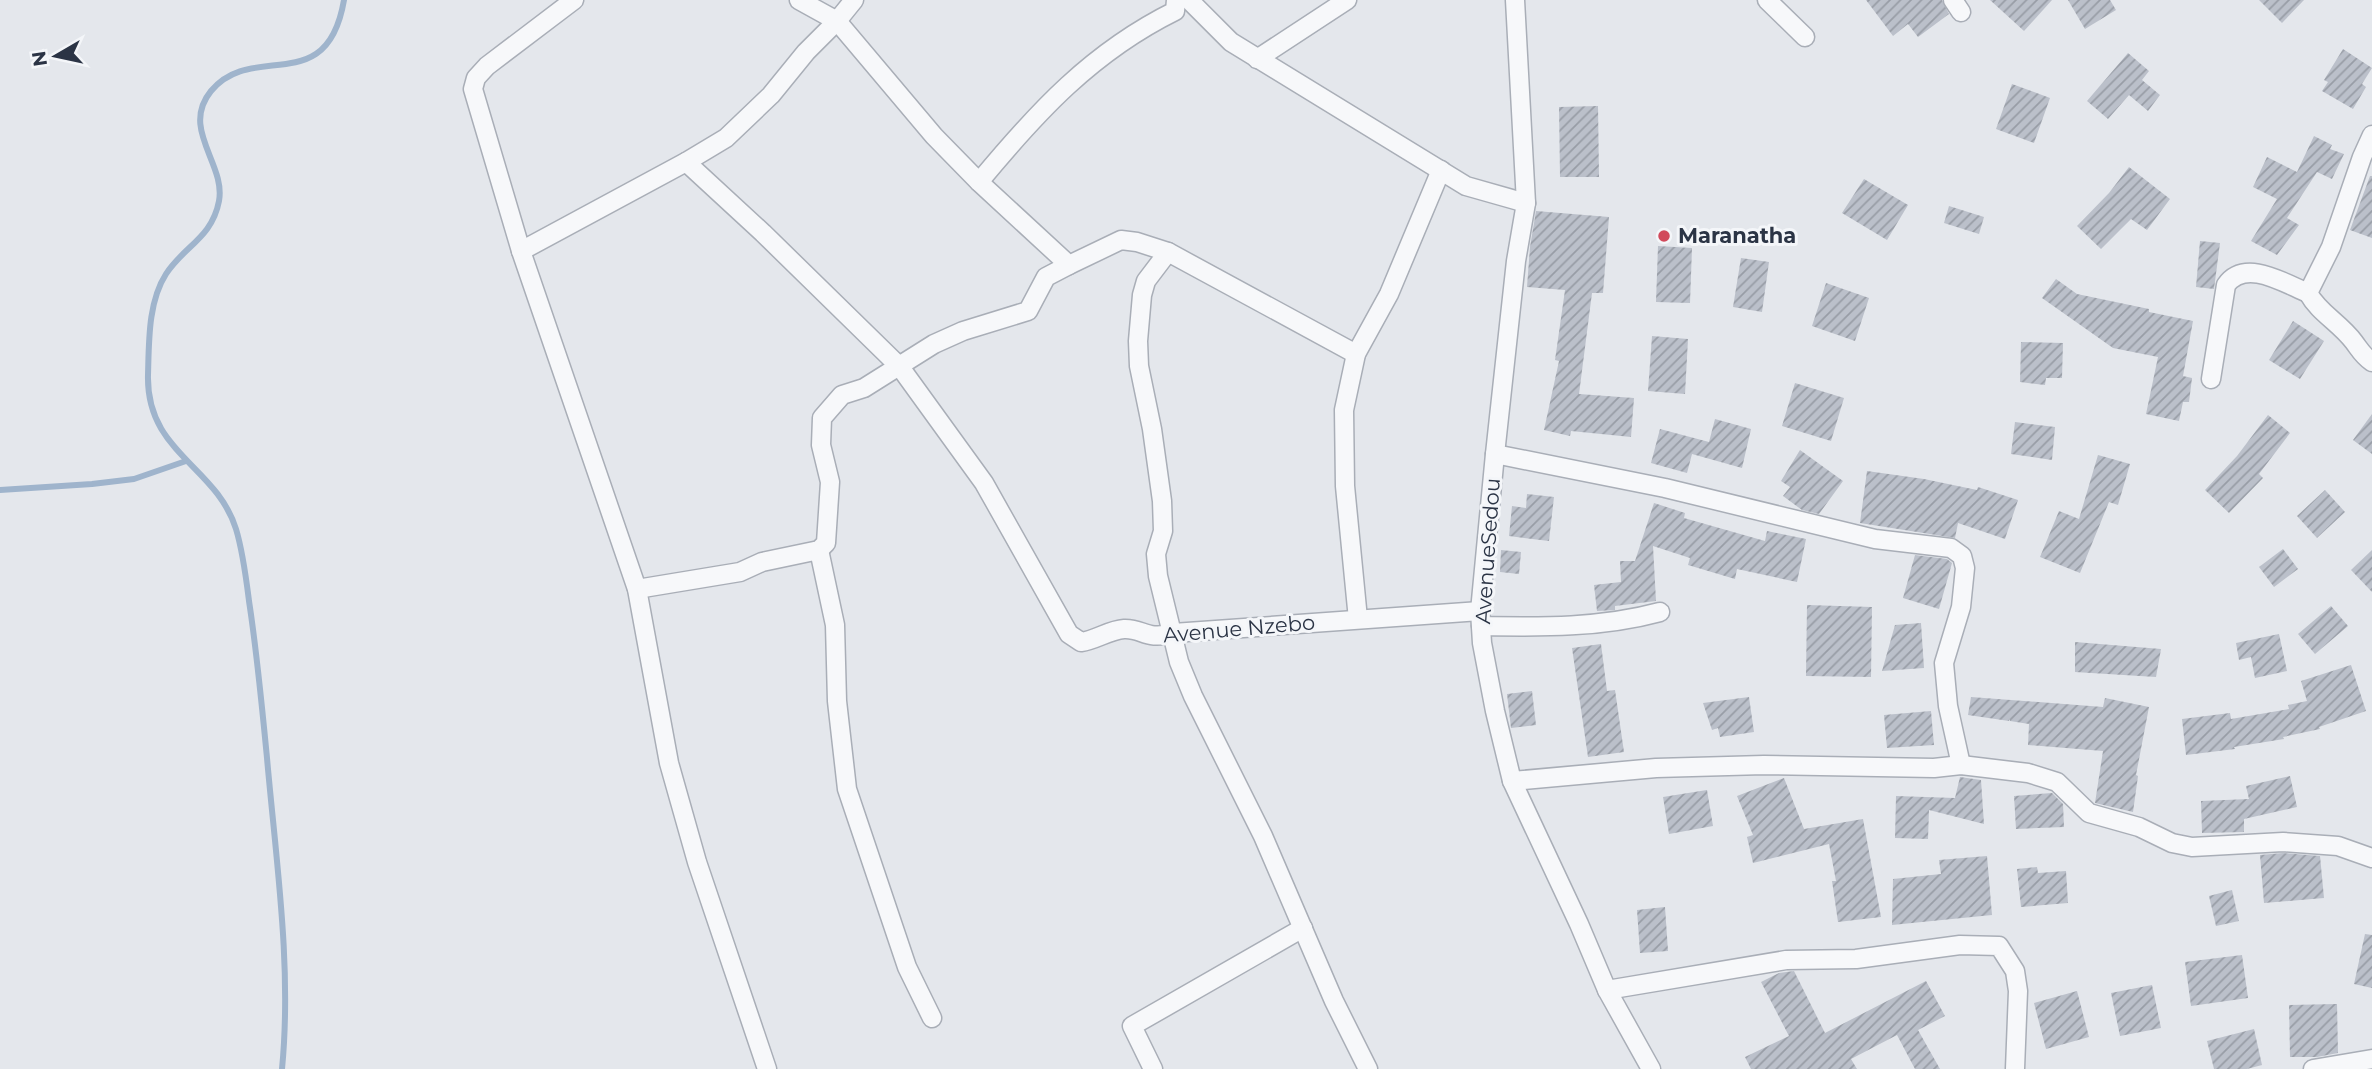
<svg xmlns="http://www.w3.org/2000/svg" width="2372" height="1069" font-family="Montserrat,sans-serif">
	<style>
		.lines { fill: none; stroke-linecap: round; stroke-linejoin: round }
		.stream { stroke: #9fb4cc; stroke-width: 6 }
		.building { fill: url(#building-hatch) }
		.minor-casing { stroke: #a9aeb7; stroke-width: 21 }
		.minor { stroke: #f7f8fa; stroke-width: 18 }
		.poi-dot { fill: #d1495b; stroke: #f4f6f9; stroke-width: 2.5 }
		.labels { text-anchor: middle; stroke-width: 6; stroke-linejoin: round; paint-order: stroke }
		.poi-label { font-size: 21px; font-weight: bold; fill: #2b3445; stroke: #f4f6f9; text-anchor: start }
		.street-label { font-size: 21px; fill: #2b3445; stroke: #f4f6f9 }
	</style>
	<defs>
		<pattern id="building-hatch" width="6" height="6" patternUnits="userSpaceOnUse" patternTransform="scale(1.75)"><rect width="6" height="6" fill="#bbc0ca"/><path d="M-1 1l2-2M0 6l6-6M5 7l2-2" fill="none" stroke="#989da6"/></pattern>
	</defs>
	<rect width="100%" height="100%" fill="#e4e7ec"/>
	<g class="lines">
		<g class="stream">
			<path d="M0 490 92 484 134 479 186 461"/>
			<path d="M282 1069C292 966 276 861 267 758 262 706 257 653 249 601 246 577 243 552 236 529 216 465 146 453 148 375 149 342 148 302 166 274 184 246 212 238 219 201 226 164 180 129 211 91 253 40 327 100 344 0"/>
		</g>
	</g>
	<g class="building">
		<path d="M1866 0H1942L1949 14 1918 37 1908 24 1893 36Z"/>
		<path d="M1990 0H2052L2024 31Z"/>
		<path d="M2068 0H2110L2116 10 2085 29Z"/>
		<path d="M2259 0H2304L2282 23Z"/>
		<path d="M2343 49 2372 68 2362 84 2366 87 2353 109 2322 91 2328 82 2324 80Z"/>
		<path d="M2128 53 2149 71 2142 80 2160 95 2148 111 2129 95 2108 119 2087 101Z"/>
		<path d="M2012 84 2050 98 2034 143 1996 129Z"/>
		<path d="M1598 106 1599 177H1560L1559 107Z"/>
		<path d="M2314 136 2332 145 2330 149 2344 154 2332 179 2317 172 2287 218 2299 225 2277 255 2251 241 2277 199 2253 187 2267 157 2297 172Z"/>
		<path d="M2129 167 2170 199 2147 230 2131 219 2101 249 2077 226 2109 193Z"/>
		<path d="M2370 176H2372V238L2350 230Z"/>
		<path d="M1864 179 1908 205 1887 240 1842 213Z"/>
		<path d="M1949 206 1984 217 1979 234 1944 223Z"/>
		<path d="M1536 211 1609 217 1603 293H1592L1579 394 1634 398 1631 437 1571 431 1570 436 1544 430 1559 361 1555 360 1565 290 1527 287 1530 247Z"/>
		<path d="M2200 241 2220 243 2214 289 2196 287Z"/>
		<path d="M1658 246 1692 248 1690 303 1656 302Z"/>
		<path d="M1741 258 1769 262 1762 312 1733 307Z"/>
		<path d="M2056 279 2077 294 2149 309V312L2193 321 2183 376 2192 378 2189 402H2183L2179 421 2146 414 2158 357 2113 348 2042 298Z"/>
		<path d="M1826 283 1869 298 1855 341 1812 326Z"/>
		<path d="M2293 321 2324 341 2300 379 2269 360Z"/>
		<path d="M1652 336 1688 339 1685 394 1648 391Z"/>
		<path d="M2021 342 2063 343 2062 378H2046L2045 385 2020 382Z"/>
		<path d="M1795 383 1844 398 1831 441 1782 426Z"/>
		<path d="M2372 414V454L2353 440Z"/>
		<path d="M2268 415 2290 433 2259 474 2263 478 2229 513 2205 490 2237 456Z"/>
		<path d="M1715 419 1751 429 1742 468 1692 454 1687 473 1651 463 1660 429 1709 442Z"/>
		<path d="M2015 422 2055 427 2052 460 2011 454Z"/>
		<path d="M1800 450 1843 481 1819 514 1802 510 1783 496 1790 487 1781 481Z"/>
		<path d="M2098 455 2130 464 2118 505 2109 502 2080 573 2040 557 2059 511 2079 519Z"/>
		<path d="M1867 471 1924 479 1977 490 1978 487 2018 500 2005 539 1958 523 1955 538 1860 523Z"/>
		<path d="M2325 490 2345 512 2317 538 2297 516Z"/>
		<path d="M1527 494 1554 497 1549 541 1509 536 1512 506 1526 508Z"/>
		<path d="M1654 503 1685 513 1684 518 1765 541 1767 531 1806 539 1797 582 1737 569 1735 579 1688 565 1690 558 1653 546 1656 601 1615 606V610L1597 611 1594 585 1621 582 1620 561H1635Z"/>
		<path d="M2283 549 2298 569 2274 587 2259 567Z"/>
		<path d="M1501 550 1521 552 1519 574 1500 572Z"/>
		<path d="M2372 550V592L2351 570Z"/>
		<path d="M1915 555 1947 559 1952 563 1939 609 1903 598Z"/>
		<path d="M1807 605 1872 607 1871 677 1806 676Z"/>
		<path d="M2331 606 2348 626 2315 654 2298 634Z"/>
		<path d="M1921 623 1924 668 1882 671 1895 625Z"/>
		<path d="M2279 634 2287 671 2255 678 2251 657 2239 660 2236 643Z"/>
		<path d="M2075 642 2161 649 2156 677 2075 672Z"/>
		<path d="M1601 644 1607 691 1615 690 1624 752 1588 757 1572 648Z"/>
		<path d="M2351 665 2366 711 2319 727 2320 729 2283 737 2284 739 2234 747 2235 749 2186 755 2182 719 2230 713 2231 719 2289 709 2288 705 2307 701 2301 681Z"/>
		<path d="M1532 691 1536 725 1511 728 1507 694Z"/>
		<path d="M1749 697 1754 732 1720 737 1718 728 1712 730 1703 703Z"/>
		<path d="M1971 697 2103 707 2105 698 2149 707 2136 775 2138 776 2133 812 2095 803 2103 751 2028 745 2029 724 2010 721V719L2009 721 1968 715Z"/>
		<path d="M1931 711 1934 745 1887 748 1884 715Z"/>
		<path d="M2290 776 2297 807 2244 819V832L2202 833 2201 801 2249 799 2246 786Z"/>
		<path d="M1960 777 1981 780 1984 824 1929 810 1928 839 1895 838 1896 796 1955 798Z"/>
		<path d="M1784 778 1804 829 1863 819 1881 917 1838 922 1832 881H1836L1829 844 1753 863 1747 837 1753 835 1737 796Z"/>
		<path d="M1707 790 1713 826 1669 834 1663 797Z"/>
		<path d="M2052 793 2063 804 2064 827 2016 829 2014 796Z"/>
		<path d="M2283 853 2320 856 2324 898 2264 903 2260 855Z"/>
		<path d="M1987 856 1992 915 1892 925 1893 879 1941 874 1939 860Z"/>
		<path d="M2037 867 2038 873 2066 871 2068 903 2021 907 2017 869Z"/>
		<path d="M2232 890 2239 921 2216 926 2209 896Z"/>
		<path d="M1665 907 1668 951 1640 953 1637 910Z"/>
		<path d="M2365 934 2372 935V988L2354 984Z"/>
		<path d="M2242 955 2248 998 2191 1006 2185 962Z"/>
		<path d="M1794 971 1825 1033 1926 981 1945 1016 1918 1030 1940 1069H1915L1897 1035 1851 1059 1857 1069H1751L1745 1057 1789 1036 1761 982 1779 973Z"/>
		<path d="M2152 985 2161 1028 2120 1036 2111 993Z"/>
		<path d="M2077 991 2089 1037 2046 1049 2034 1003Z"/>
		<path d="M2337 1004 2338 1053 2317 1057H2290L2289 1005Z"/>
		<path d="M2254 1029 2262 1065 2247 1069H2214L2207 1041Z"/>
	</g>
	<g class="lines">
		<defs>
			<g id="minor">
				<path d="M574 0 487 66 476 78 473 89 521 251 637 589 669 763 697 862 767 1069"/>
				<path d="M799 0 837 21 934 136 979 182C1037 112 1092 52 1175 11L1176 0"/>
				<path d="M1189 0 1231 42 1466 186 1526 203"/>
				<path d="M1515 0 1526 203 1516 261 1495 454 1480 611 1482 643 1495 711 1512 781 1579 924 1607 990 1651 1069"/>
				<path d="M1767 0 1805 37"/>
				<path d="M1953 0 1961 12"/>
				<path d="M1257 59 1347 0"/>
				<path d="M2372 135 2362 157 2331 247 2308 293C2319 313 2340 323 2354 342 2360 350 2363 356 2372 362"/>
				<path d="M686 162 763 233 900 367 984 483 1069 634 1081 642C1096 640 1109 630 1124 629 1143 628 1146 641 1173 633L1480 611"/>
				<path d="M979 182 1069 265 1121 240 1137 242 1168 252 1356 354"/>
				<path d="M521 251 686 162 726 138 771 95 806 52 837 21 854 0"/>
				<path d="M1168 252 1146 281 1142 295 1138 341 1139 366 1152 429 1162 501 1163 531 1156 554 1158 576 1179 662 1193 696 1263 836 1334 1001 1368 1069"/>
				<path d="M2211 379 2226 285C2245 258 2284 283 2308 293"/>
				<path d="M1495 454 1665 488 1875 539 1951 548 1962 556 1965 568 1961 607 1944 663 1948 706 1961 765"/>
				<path d="M819 550 835 625 837 701 847 789 907 967 932 1018"/>
				<path d="M637 589 740 572 762 562 819 550 826 543 830 482 821 445 822 418 842 395 864 388 934 344 963 331 1028 311 1046 277 1069 265"/>
				<path d="M1358 619 1345 486 1344 410 1356 354 1389 294 1441 170"/>
				<path d="M1481 626C1542 627 1601 628 1660 612"/>
				<path d="M1512 781 1656 768 1764 765 1934 768 1961 765 2028 773 2057 782 2089 813 2139 827 2172 843 2192 847 2283 842 2338 846 2372 858"/>
				<path d="M1607 990 1786 960 1856 959 1960 945 1999 946 2015 971 2018 991 2015 1069"/>
				<path d="M1153 1069 1132 1026 1303 928"/>
				<path d="M2313 1069 2372 1059"/>
			</g>
		</defs>
		<use href="#minor" class="minor-casing"/>
		<use href="#minor" class="minor"/>
	</g>
	<circle class="poi-dot" cx="1664" cy="236" r="7"/>
	<g class="labels">
		<g class="poi-label">
			<text x="1678" y="243">Maranatha</text>
		</g>
		<g class="street-label">
			<text transform="translate(1488 551) rotate(-86)" y="7">AvenueSedou</text>
			<text transform="translate(1239 629) rotate(-5)" y="7">Avenue Nzebo</text>
		</g>
	</g>
	<g transform="translate(56 56) rotate(261)" stroke="#f4f6f9" stroke-width="5" paint-order="stroke">
	<path d="M0-5L12 26L0 18L-12 26Z" fill="#2b3445"/>
	<text y="-10" font-size="19" font-weight="bold" text-anchor="middle" fill="#2b3445">N</text>
	</g>
</svg>
